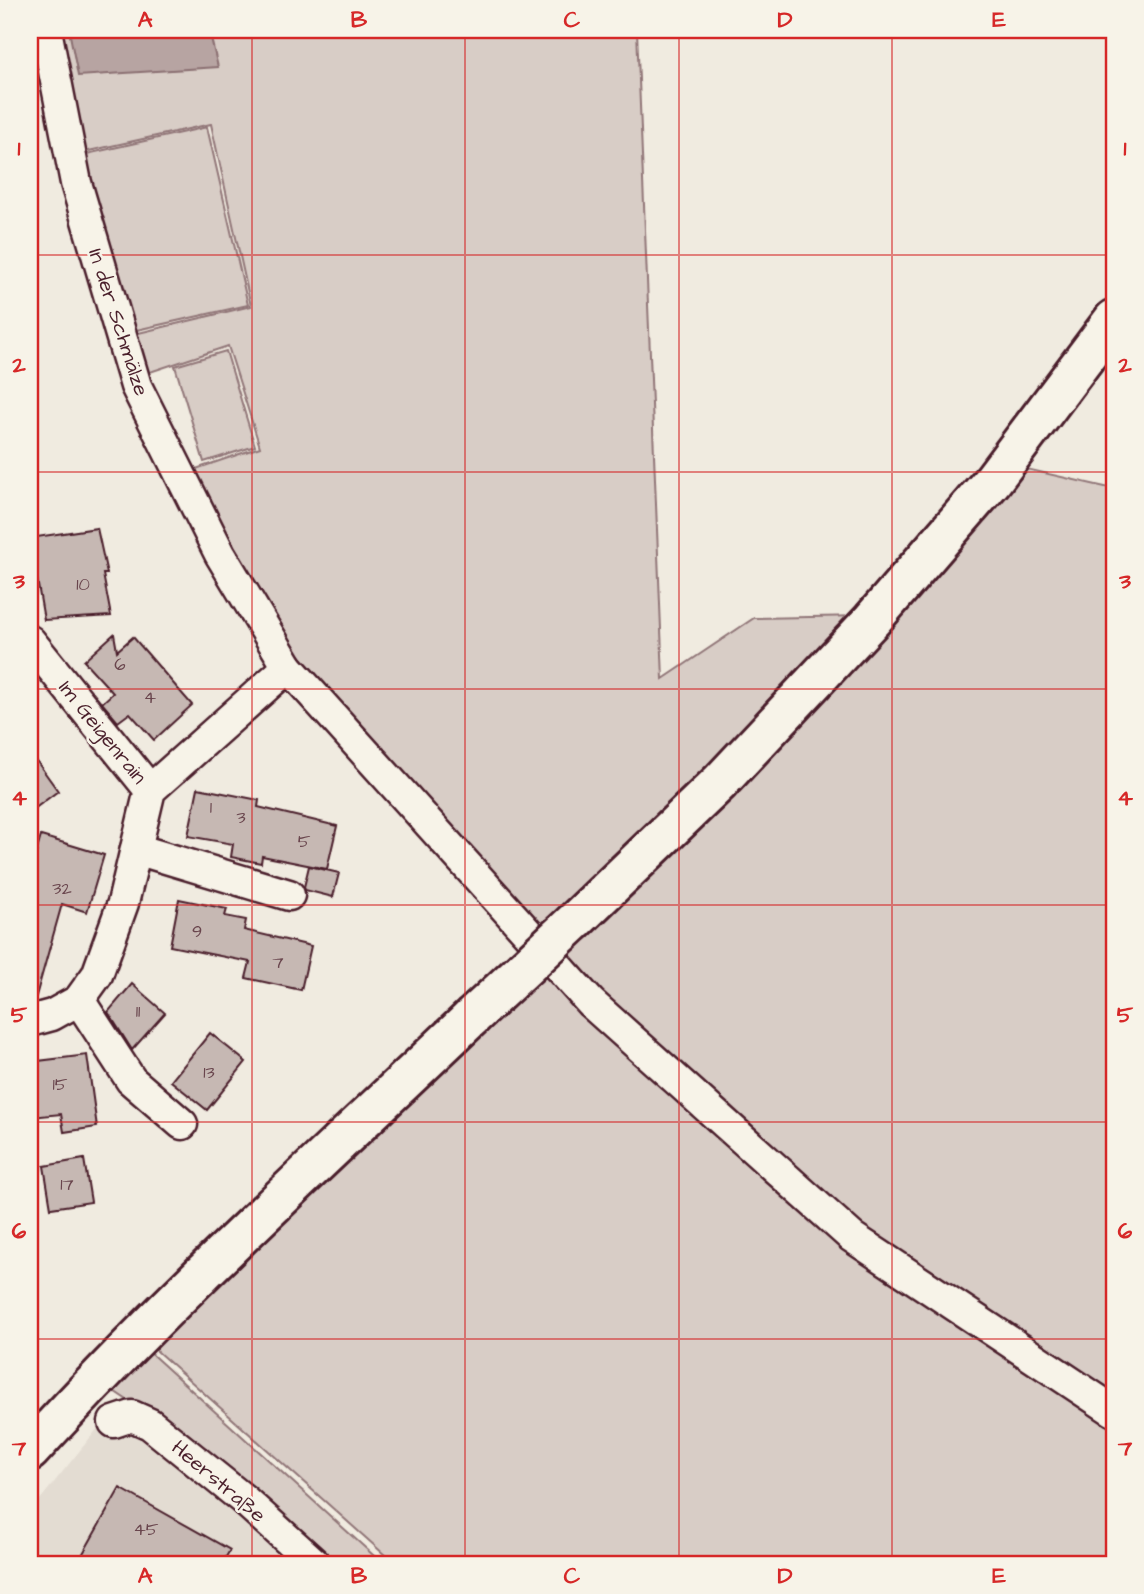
<svg xmlns="http://www.w3.org/2000/svg" width="1144" height="1594" font-family="'Architects Daughter',sans-serif">
	<style>
		.built { fill: #e3dcd2 }
		.green { fill: #d8cdc6; stroke: #917678; stroke-width: 2 }
		.water { fill: #b7a4a2; stroke: #8b6f72; stroke-width: 2 }
		.building { fill: #c6b8b3; stroke: #4a1f2b; stroke-width: 2 }
		.lines { fill: none; stroke-linecap: round; stroke-linejoin: round }
		.street-casing { stroke: #4a1f2b; stroke-width: 35 }
		.primary-casing { stroke: #4a1f2b; stroke-width: 44 }
		.street { stroke: #f7f3e8; stroke-width: 30 }
		.primary { stroke: #f7f3e8; stroke-width: 38 }
		.primary-bridge-casing { stroke: #4a1f2b; stroke-width: 44; stroke-linecap: butt }
		.primary-bridge { stroke: #f7f3e8; stroke-width: 38 }
		.grid { fill: none; stroke: #d62828; stroke-width: 2; stroke-opacity: 0.55 }
		.labels { text-anchor: middle; stroke-width: 5; stroke-linejoin: round; paint-order: stroke }
		.number-label { font-size: 18px; fill: #69454d }
		.street-label { font-size: 21px; fill: #4a1f2b; stroke: #f7f3e8 }
		.neatline { fill: none; stroke: #d62828; stroke-width: 2.5 }
		.grid-label { font-size: 23px; text-anchor: middle; font-weight: bold; fill: #d62828 }
	</style>
	<rect width="100%" height="100%" fill="#f0ebe0"/>
	<filter id="ink" filterUnits="userSpaceOnUse"><feTurbulence type="fractalNoise" baseFrequency=".0143" numOctaves="2"/><feDisplacementMap in="SourceGraphic" scale="14" xChannelSelector="R" yChannelSelector="G"/><feConvolveMatrix kernelMatrix="1 2 1 2 8 2 1 2 1" color-interpolation-filters="sRGB"/></filter>
	<g filter="url(#ink)">
		<path class="built" d="M120 1401 309 1564H30V1512Z"/>
		<g class="green">
			<path d="M52 30H637L663 679 754 618 864 616 536 937 291 661 187 472 260 447 228 346 138 376 126 336 251 306 211 124 75 154Z"/>
			<path d="M207 127 248 305 123 333 82 155Z"/>
			<path d="M226 351 255 446 204 462 175 366Z"/>
			<path d="M1000 463 1114 489V1406L855 1235 542 943Z"/>
			<path d="M536 947 849 1239 1114 1415V1564H395L139 1335Z"/>
			<path d="M135 1339 383 1564H325L142 1410 96 1379Z"/>
		</g>
		<path class="water" d="M69 30H209L218 67 78 76Z"/>
		<g class="building">
			<path d="M97 528 107 574H103L111 616 44 620 30 538Z"/>
			<path d="M114 634 117 651 133 637 192 705 154 740 130 713 118 722 102 703 113 693 84 661Z"/>
			<path d="M30 752 58 791 30 812Z"/>
			<path d="M198 788 259 800 258 807 337 826 327 869 262 856 261 863 231 857 233 844 188 836Z"/>
			<path d="M41 836 104 855 87 912 62 904 36 996 30 995V874Z"/>
			<path d="M309 866 339 873 333 897 305 890 304 887Z"/>
			<path d="M179 899 227 909 225 916 246 920 244 930 311 946 301 990 246 978 250 962 170 946Z"/>
			<path d="M132 984 165 1013 132 1050 108 1012Z"/>
			<path d="M210 1033 246 1062 207 1110 171 1081Z"/>
			<path d="M87 1055 97 1127 64 1132 61 1114 31 1117 30 1062Z"/>
			<path d="M84 1159 91 1202 51 1208 44 1166Z"/>
			<path d="M120 1488 230 1550 222 1564H77Z"/>
		</g>
		<g class="lines">
			<defs>
				<g id="street">
					<path d="M46 30 76 183 136 386 220 554 288 667 591 1003 852 1237 1114 1411"/>
					<path d="M30 641 150 790"/>
					<path d="M136 849 289 895"/>
					<path d="M79 1000 131 1080 182 1124"/>
					<path d="M30 1021 52 1015 79 1000 97 975 123 903 150 790 288 667"/>
					<path d="M114 1422 132 1416 150 1424 243 1499 315 1564"/>
				</g>
				<g id="primary">
					<path d="M575 921 720 782 872 620 993 480 1114 319"/>
					<path d="M30 1451C169 1298 323 1159 472 1017"/>
				</g>
			</defs>
			<use href="#street" class="street-casing"/>
			<use href="#primary" class="primary-casing"/>
			<use href="#street" class="street"/>
			<use href="#primary" class="primary"/>
			<defs>
				<path id="primary-bridge" d="M472 1017 575 921"/>
			</defs>
			<use href="#primary-bridge" class="primary-bridge-casing"/>
			<use href="#primary-bridge" class="primary-bridge"/>
		</g>
	</g>
	<path class="grid" d="M252 30V1564M465 30V1564M679 30V1564M892 30V1564M30 255H1114M30 472H1114M30 689H1114M30 905H1114M30 1122H1114M30 1339H1114"/>
	<g class="labels">
		<g class="number-label">
			<text x="83" y="590">10</text>
			<text x="120" y="670">6</text>
			<text x="150" y="703">4</text>
			<text x="211" y="813">1</text>
			<text x="241" y="823">3</text>
			<text x="304" y="847">5</text>
			<text x="62" y="894">32</text>
			<text x="197" y="937">9</text>
			<text x="278" y="968">7</text>
			<text x="138" y="1017">11</text>
			<text x="209" y="1078">13</text>
			<text x="60" y="1090">15</text>
			<text x="67" y="1190">17</text>
			<text x="146" y="1535">45</text>
		</g>
		<g class="street-label">
			<text transform="translate(119 322) rotate(72)" y="7">In der Schmälze</text>
			<text transform="translate(103 732) rotate(51)" y="7">Im Geigenrain</text>
			<text transform="translate(219 1481) rotate(40)" y="7">Heerstraße</text>
		</g>
	</g>
	<rect width="1144" height="1594" fill="none" stroke="#f7f3e8" stroke-width="77"/>
	<rect x="38" y="38" width="1068" height="1518" class="neatline"/>
	<g class="grid-label">
		<text x="145" y="27">A</text>
		<text x="359" y="27">B</text>
		<text x="572" y="27">C</text>
		<text x="785" y="27">D</text>
		<text x="999" y="27">E</text>
		<text x="19" y="155">1</text>
		<text x="1125" y="155">1</text>
		<text x="19" y="372">2</text>
		<text x="1125" y="372">2</text>
		<text x="19" y="588">3</text>
		<text x="1125" y="588">3</text>
		<text x="19" y="805">4</text>
		<text x="1125" y="805">4</text>
		<text x="19" y="1022">5</text>
		<text x="1125" y="1022">5</text>
		<text x="19" y="1238">6</text>
		<text x="1125" y="1238">6</text>
		<text x="19" y="1455">7</text>
		<text x="1125" y="1455">7</text>
		<text x="145" y="1583">A</text>
		<text x="359" y="1583">B</text>
		<text x="572" y="1583">C</text>
		<text x="785" y="1583">D</text>
		<text x="999" y="1583">E</text>
	</g>
</svg>
